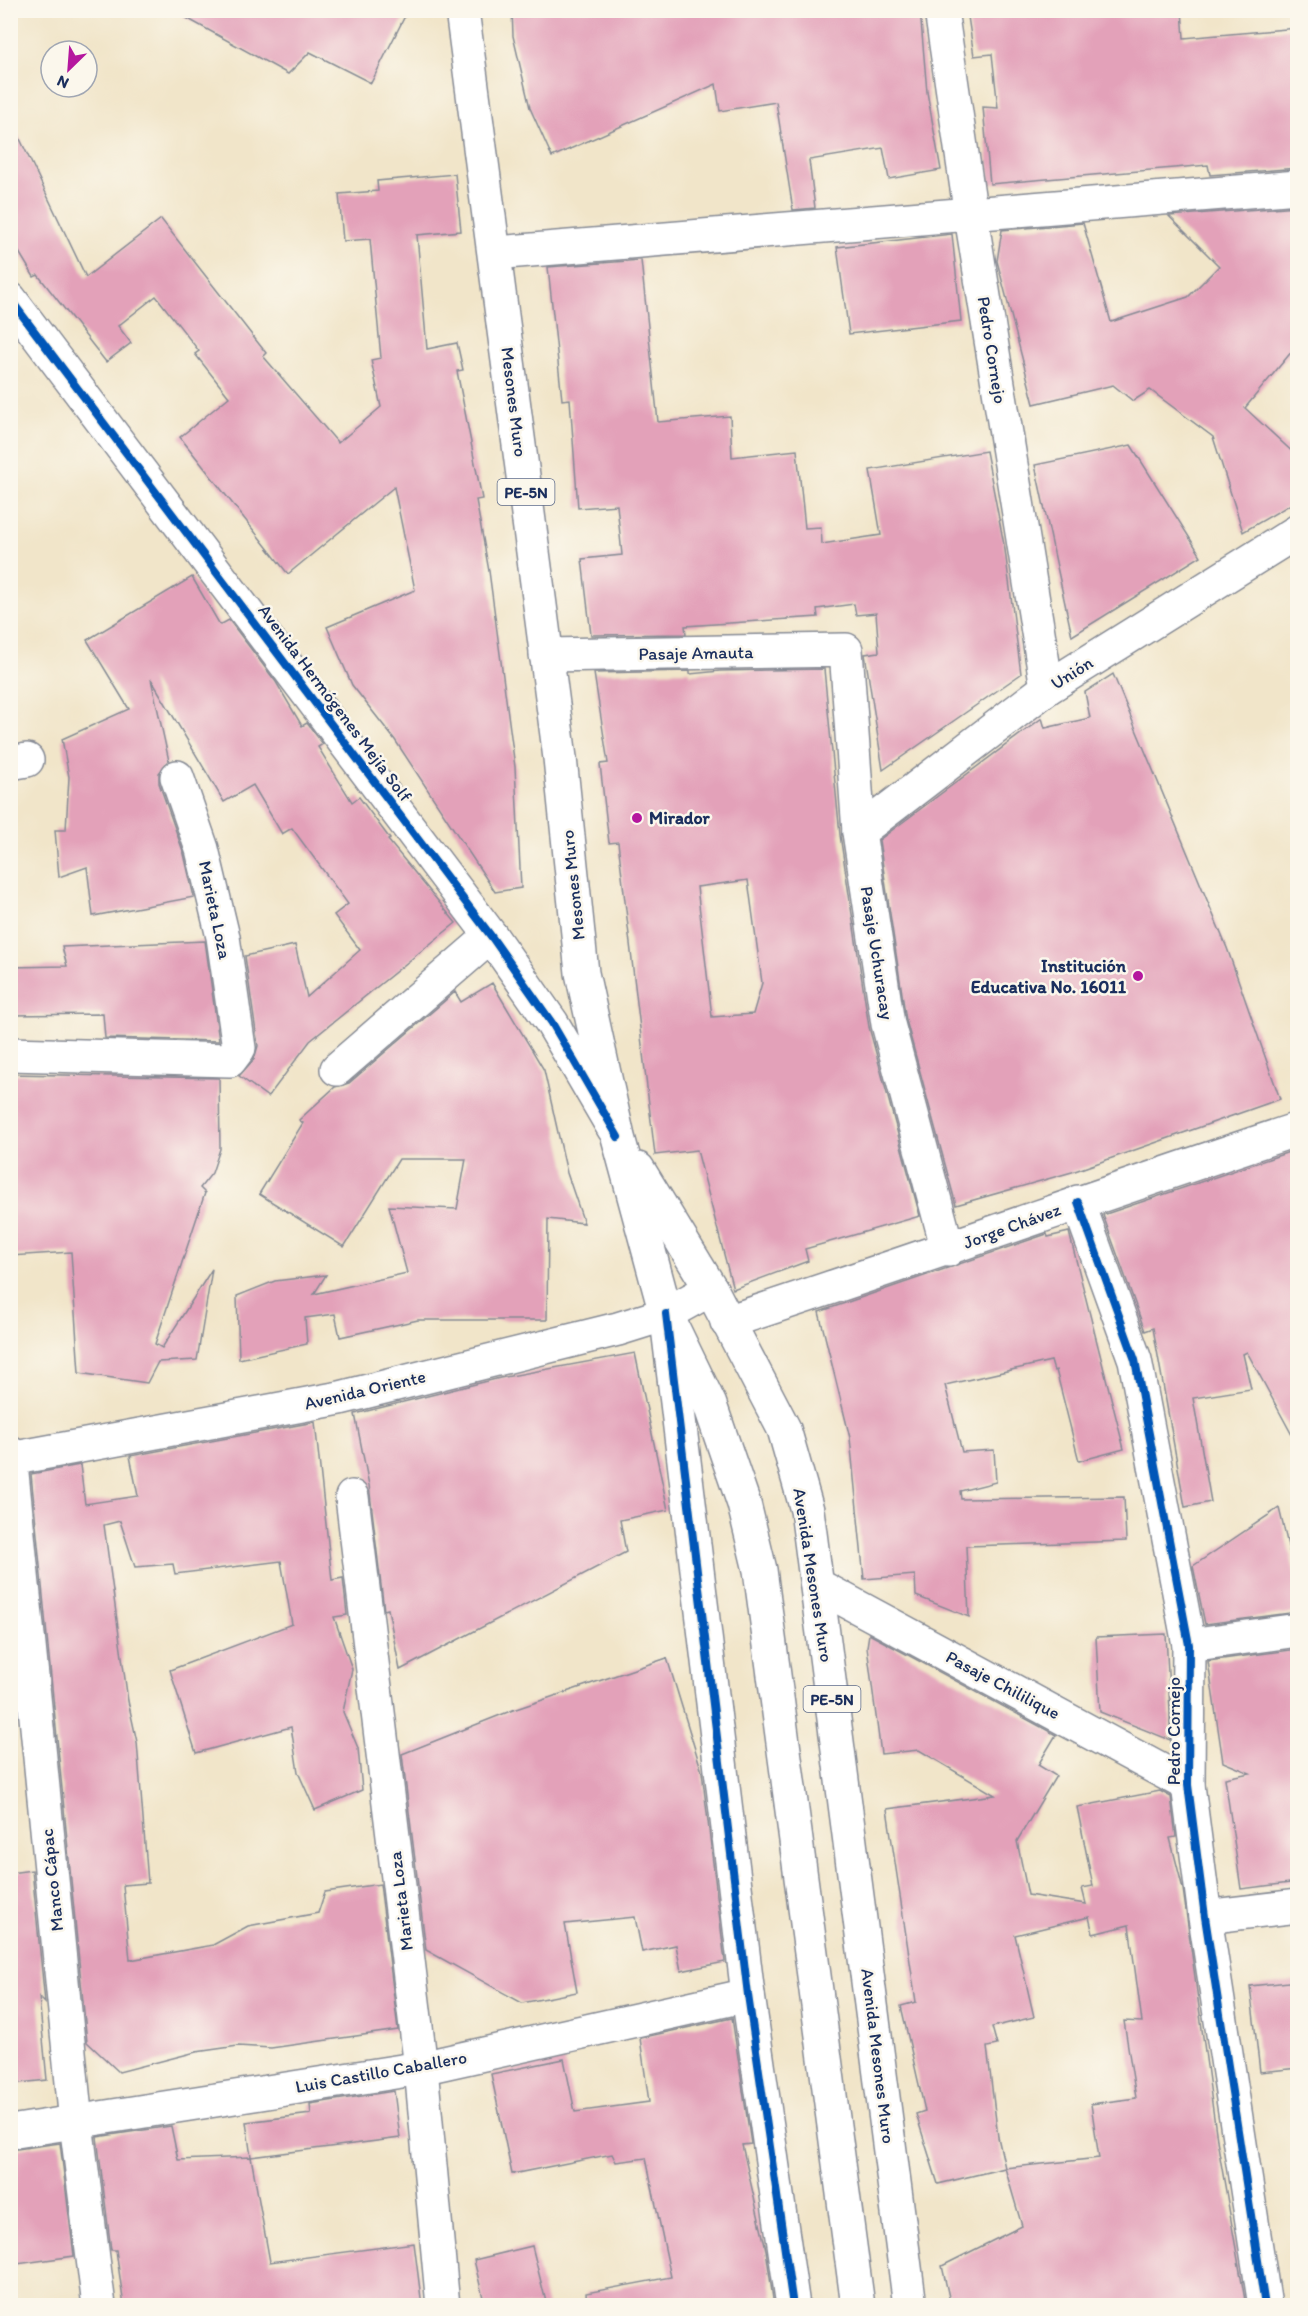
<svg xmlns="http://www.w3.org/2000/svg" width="1308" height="2316" font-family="Itim,sans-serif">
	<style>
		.building { fill: #e3a1b9; fill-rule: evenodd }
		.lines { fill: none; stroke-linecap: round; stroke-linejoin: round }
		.minor-casing { stroke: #868a94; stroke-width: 36 }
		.trunk-casing { stroke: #868a94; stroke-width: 36 }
		.minor { stroke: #fff; stroke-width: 33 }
		.trunk { stroke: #fff; stroke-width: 33 }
		.cycleway-casing { stroke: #fbf7ec; stroke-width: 11 }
		.cycleway { stroke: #0057b8; stroke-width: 8 }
		.poi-dot { fill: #b5179e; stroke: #fbf7ec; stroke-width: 2 }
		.labels { text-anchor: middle; stroke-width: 5; stroke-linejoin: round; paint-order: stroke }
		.shield { fill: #fbf7ec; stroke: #5e6b89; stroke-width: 1.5 }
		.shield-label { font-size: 16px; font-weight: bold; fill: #1b2f5e }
		.street-label { font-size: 18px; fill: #1b2f5e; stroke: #fbf7ec }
		.poi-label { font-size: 18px; font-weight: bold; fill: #1b2f5e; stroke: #fbf7ec; text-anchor: start }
	</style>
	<rect width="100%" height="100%" fill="#fbf7ec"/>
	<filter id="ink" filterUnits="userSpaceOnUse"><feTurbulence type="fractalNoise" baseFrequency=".0167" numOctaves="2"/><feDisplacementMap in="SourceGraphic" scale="12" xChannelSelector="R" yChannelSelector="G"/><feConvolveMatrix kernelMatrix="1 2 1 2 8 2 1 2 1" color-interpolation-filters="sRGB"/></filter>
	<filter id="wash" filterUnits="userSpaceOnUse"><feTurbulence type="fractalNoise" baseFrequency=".008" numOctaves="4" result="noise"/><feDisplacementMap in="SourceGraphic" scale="24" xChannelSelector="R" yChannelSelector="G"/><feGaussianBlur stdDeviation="1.35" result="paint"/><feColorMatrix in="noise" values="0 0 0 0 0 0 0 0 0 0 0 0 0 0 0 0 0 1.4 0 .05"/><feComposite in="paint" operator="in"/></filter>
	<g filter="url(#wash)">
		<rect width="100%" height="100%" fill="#f1e5c9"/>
		<g id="blocks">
			<g class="building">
				<path d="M172 10H408L371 83 310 52 288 74Z"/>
				<path d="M512 10H920L927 92 941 170 889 179 883 148 809 160 815 208 793 210 776 102 720 111 716 84 552 157 530 108 513 36Z"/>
				<path d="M967 10H1182L1184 38 1298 28V168L1210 175 1208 165 990 184 983 107 998 108 992 54 974 56Z"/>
				<path d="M10 118 86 277 161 219 266 353 263 356 338 443 381 407 371 360 381 358 370 239 343 241 339 194 378 191 377 181 455 174 461 231 417 235 427 349 457 343 463 370 457 371 482 499 476 500 489 571 515 767 521 888 495 892 395 740 352 685 327 627 415 590 394 487 288 574 180 437 229 397 195 354 199 351 156 296 118 326 131 343 106 362 38 275 34 277 10 237Z"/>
				<path d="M1298 206V344L1245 408 1298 457V500L1243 532 1213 437 1150 390 1133 401 1113 385 1034 404 997 261 1002 230 1083 223 1111 322 1188 297 1219 266 1169 216Z"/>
				<path d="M952 234 961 321 849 334 837 247Z"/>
				<path d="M641 260 658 422 730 416 732 457 797 450 805 528 821 527 822 544 881 535 870 470 986 451 1005 550 1021 674 883 770 865 654 879 652 876 613 856 615 854 604 817 609 818 617 685 626 686 634 591 635 582 559 622 555 617 505 578 508 570 399 562 400 548 267Z"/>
				<path d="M1131 445 1201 556 1072 636 1035 465Z"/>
				<path d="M192 577 220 625 229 620 276 682 302 726 307 723 323 744 318 747 352 802 359 797 390 839 388 840 456 923 310 1041 268 1097 239 1076 254 1059 258 1046 245 956 295 945 307 997 360 950 334 915 348 904 292 828 282 834 253 785 224 802 151 679 169 761 159 773V783L184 854 194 897 93 916 87 867 59 877 55 830H66L69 777 62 739 129 709 87 640Z"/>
				<path d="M824 669 840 835 869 1027 920 1216 805 1249 808 1261 733 1289 697 1150 655 1155 618 842 609 843 600 764 608 763 594 673 690 671V674L720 671ZM748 880 762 983 753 1014 712 1017 697 887Z"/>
				<path d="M1113 674 1227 948 1280 1099 1072 1172 956 1205 906 1020 879 840 1042 718 1045 728 1090 718 1085 692Z"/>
				<path d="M205 941 219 1041 105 1038 103 1014 10 1015V967L67 966 62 947Z"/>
				<path d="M492 983 544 1070 567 1173 584 1223 548 1219 547 1320H418L340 1337 335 1314 305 1318 307 1344 239 1359 237 1296 275 1281 326 1275 314 1294 407 1273 389 1206 457 1209 466 1159H399L344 1247 259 1194 303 1123 299 1120 335 1087 349 1083 455 992 461 1002Z"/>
				<path d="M10 1074 219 1078 220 1149 212 1173 200 1188 205 1193 155 1344 162 1348 212 1269 197 1360 158 1362 147 1383 79 1373 71 1252 10 1256Z"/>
				<path d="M1298 1149V1446L1247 1352 1243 1354 1251 1389 1193 1398 1211 1502 1185 1507 1153 1328 1145 1331 1103 1215Z"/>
				<path d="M1069 1232 1124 1449 1079 1461 1056 1370 1054 1371 1051 1361 945 1385 962 1452 994 1450 996 1482 960 1491 961 1499 1124 1497 1126 1541 966 1546 969 1617 916 1596 915 1575 864 1579 850 1438 819 1312 1047 1234 1048 1237Z"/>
				<path d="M635 1353 668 1510 620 1520 626 1552 400 1670 388 1609 384 1610 369 1485 355 1414 500 1378Z"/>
				<path d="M315 1422 332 1580 343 1578 347 1615 334 1617 352 1669 343 1712 358 1748 362 1790 315 1810 298 1772 291 1727 196 1753 170 1670 292 1624 281 1561 175 1574 173 1564 135 1567 120 1521 104 1525 128 1701 137 1742 148 1883 123 1885 130 1960 213 1945 248 1926 318 1913 325 1892 380 1884 398 2030 271 2048 238 2046 196 2052 119 2072 87 2042 31 1474 80 1465 85 1504 138 1496 130 1456Z"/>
				<path d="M1279 1508 1298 1587V1612L1205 1624 1193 1566Z"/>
				<path d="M869 1634 1056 1735 1038 1765 1056 1776 1017 1841 1028 1895 1086 1904 1082 1888 1093 1886 1077 1807 1160 1791 1171 1797 1176 1837 1170 1838 1183 1889 1217 2140 1246 2306H951L942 2266 1022 2226 1005 2168 938 2184 916 2114 925 2111 901 2006 916 2002 887 1809 995 1795 919 1750 881 1754 867 1647ZM1089 1917 1093 1934 1129 1925 1142 2022 1124 2021 1136 2098 1091 2104 1099 2158 1005 2168 998 2137 987 2047 997 2045 992 2027 1034 2017 1015 1935Z"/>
				<path d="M1166 1634 1170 1712V1740L1100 1712 1096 1637Z"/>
				<path d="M1298 1649V1882L1241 1889 1225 1778 1250 1773 1223 1762 1208 1661Z"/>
				<path d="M667 1658 702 1772 725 1962 681 1971 676 1945 642 1952 635 1917 565 1924 577 1992 522 2003 426 1950 402 1754 513 1710Z"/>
				<path d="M32 1870 45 2003 39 1997 47 2080 10 2084V1873Z"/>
				<path d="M1298 1981V2068L1260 2072 1250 1986Z"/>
				<path d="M732 2018 751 2144 742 2145 766 2250 774 2306H587L586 2293 671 2277 646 2158 616 2162 612 2154 512 2174 491 2074 564 2059 575 2112 649 2102 640 2038Z"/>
				<path d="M394 2091 400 2138 251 2157 246 2122 311 2114 310 2104Z"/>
				<path d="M171 2126 178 2160 251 2157 270 2262 414 2243 422 2306H124L116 2250H111L97 2137Z"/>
				<path d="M60 2143 74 2256 10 2265V2150Z"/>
				<path d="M532 2246 547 2306H485L474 2260Z"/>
			</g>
		</g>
	</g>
	<g filter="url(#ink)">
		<use href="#blocks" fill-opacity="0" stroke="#868a94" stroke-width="1.5"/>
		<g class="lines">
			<defs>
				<g id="minor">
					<path d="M941 10 971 216 1047 688"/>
					<path d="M495 253 1298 187"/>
					<path d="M10 299 491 936 552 1023 614 1129"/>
					<path d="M546 655 846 650 859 832 888 1024 948 1250"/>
					<path d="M10 763 27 760"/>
					<path d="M859 832 1047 688 1298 531"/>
					<path d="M10 1054 230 1060 239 1048 223 937 202 849 177 777"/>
					<path d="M337 1069 491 936"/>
					<path d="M1078 1202 1135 1360 1189 1645 1188 1785 1205 1917 1265 2306"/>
					<path d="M667 1319 748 1995 793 2306"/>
					<path d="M727 1322C918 1260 1107 1192 1298 1129"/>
					<path d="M10 1453 76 2123 99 2306"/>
					<path d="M10 1459 340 1398 618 1329 666 1314 711 1289"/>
					<path d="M352 1497 421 2068 443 2306"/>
					<path d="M817 1585 1188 1785"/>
					<path d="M1189 1645 1298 1630"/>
					<path d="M1205 1917 1298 1906"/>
					<path d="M10 2132 421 2068 748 1995"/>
				</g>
				<g id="trunk">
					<path d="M462 10 560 758 582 973 618 1137 666 1314 710 1405 744 1504 760 1570 858 2306"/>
					<path d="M638 1169 711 1289 784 1429 807 1510 910 2306"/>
				</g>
			</defs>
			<use href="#minor" class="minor-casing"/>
			<use href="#trunk" class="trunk-casing"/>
			<use href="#minor" class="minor"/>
			<use href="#trunk" class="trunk"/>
			<defs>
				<g id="cycleway">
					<path d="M10 299 491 936 552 1023 618 1137"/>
					<path d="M1078 1202 1135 1360 1189 1645 1188 1785 1205 1917 1265 2306"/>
					<path d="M666 1314 748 1995 793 2306"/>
				</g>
			</defs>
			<use href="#cycleway" class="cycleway-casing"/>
			<use href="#cycleway" class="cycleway"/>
		</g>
	</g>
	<g class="poi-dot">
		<circle cx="637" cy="818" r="6"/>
		<circle cx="1138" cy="976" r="6"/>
	</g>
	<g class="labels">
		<g class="shield">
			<rect x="497.5" y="479" width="57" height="26" rx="4.5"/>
			<rect x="803.5" y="1686" width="57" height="26" rx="4.5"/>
		</g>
		<g class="shield-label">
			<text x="526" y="498">PE-5N</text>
			<text x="832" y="1705">PE-5N</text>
		</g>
		<g class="street-label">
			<text transform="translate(992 350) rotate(81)" y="6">Pedro Cornejo</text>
			<text transform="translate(514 402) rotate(83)" y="6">Mesones Muro</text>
			<text transform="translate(696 653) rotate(-1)" y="6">Pasaje Amauta</text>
			<text transform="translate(1072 673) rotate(-32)" y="6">Unión</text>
			<text transform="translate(335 703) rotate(53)" y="6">Avenida Hermógenes Mejía Solf</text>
			<text transform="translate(573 885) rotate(-96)" y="6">Mesones Muro</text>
			<text transform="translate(215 910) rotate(78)" y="6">Marieta Loza</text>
			<text transform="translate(877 953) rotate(81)" y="6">Pasaje Uchuracay</text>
			<text transform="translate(1012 1226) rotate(-20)" y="6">Jorge Chávez</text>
			<text transform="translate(365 1390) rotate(-13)" y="6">Avenida Oriente</text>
			<text transform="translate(813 1575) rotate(81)" y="6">Avenida Mesones Muro</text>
			<text transform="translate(1003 1685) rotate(28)" y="6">Pasaje Chililique</text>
			<text transform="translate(1174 1731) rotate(-90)" y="6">Pedro Cornejo</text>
			<text transform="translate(52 1880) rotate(-96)" y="6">Manco Cápac</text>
			<text transform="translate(401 1901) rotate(-97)" y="6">Marieta Loza</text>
			<text transform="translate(878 2056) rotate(83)" y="6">Avenida Mesones Muro</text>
			<text transform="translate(381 2072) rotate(-10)" y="6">Luis Castillo Caballero</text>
		</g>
		<g class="poi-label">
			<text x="649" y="824">Mirador</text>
			<text x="1126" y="972" text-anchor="end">Institución<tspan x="1126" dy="21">Educativa No. 16011</tspan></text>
		</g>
	</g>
	<rect width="1308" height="2316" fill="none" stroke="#fbf7ec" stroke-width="36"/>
	<g transform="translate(69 69) rotate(205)"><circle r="28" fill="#fbf7ec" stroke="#a1a7b3" stroke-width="1.5"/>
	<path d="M0-4.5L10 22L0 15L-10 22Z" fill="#b5179e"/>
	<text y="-9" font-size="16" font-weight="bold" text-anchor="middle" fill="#1b2f5e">N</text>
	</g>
</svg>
